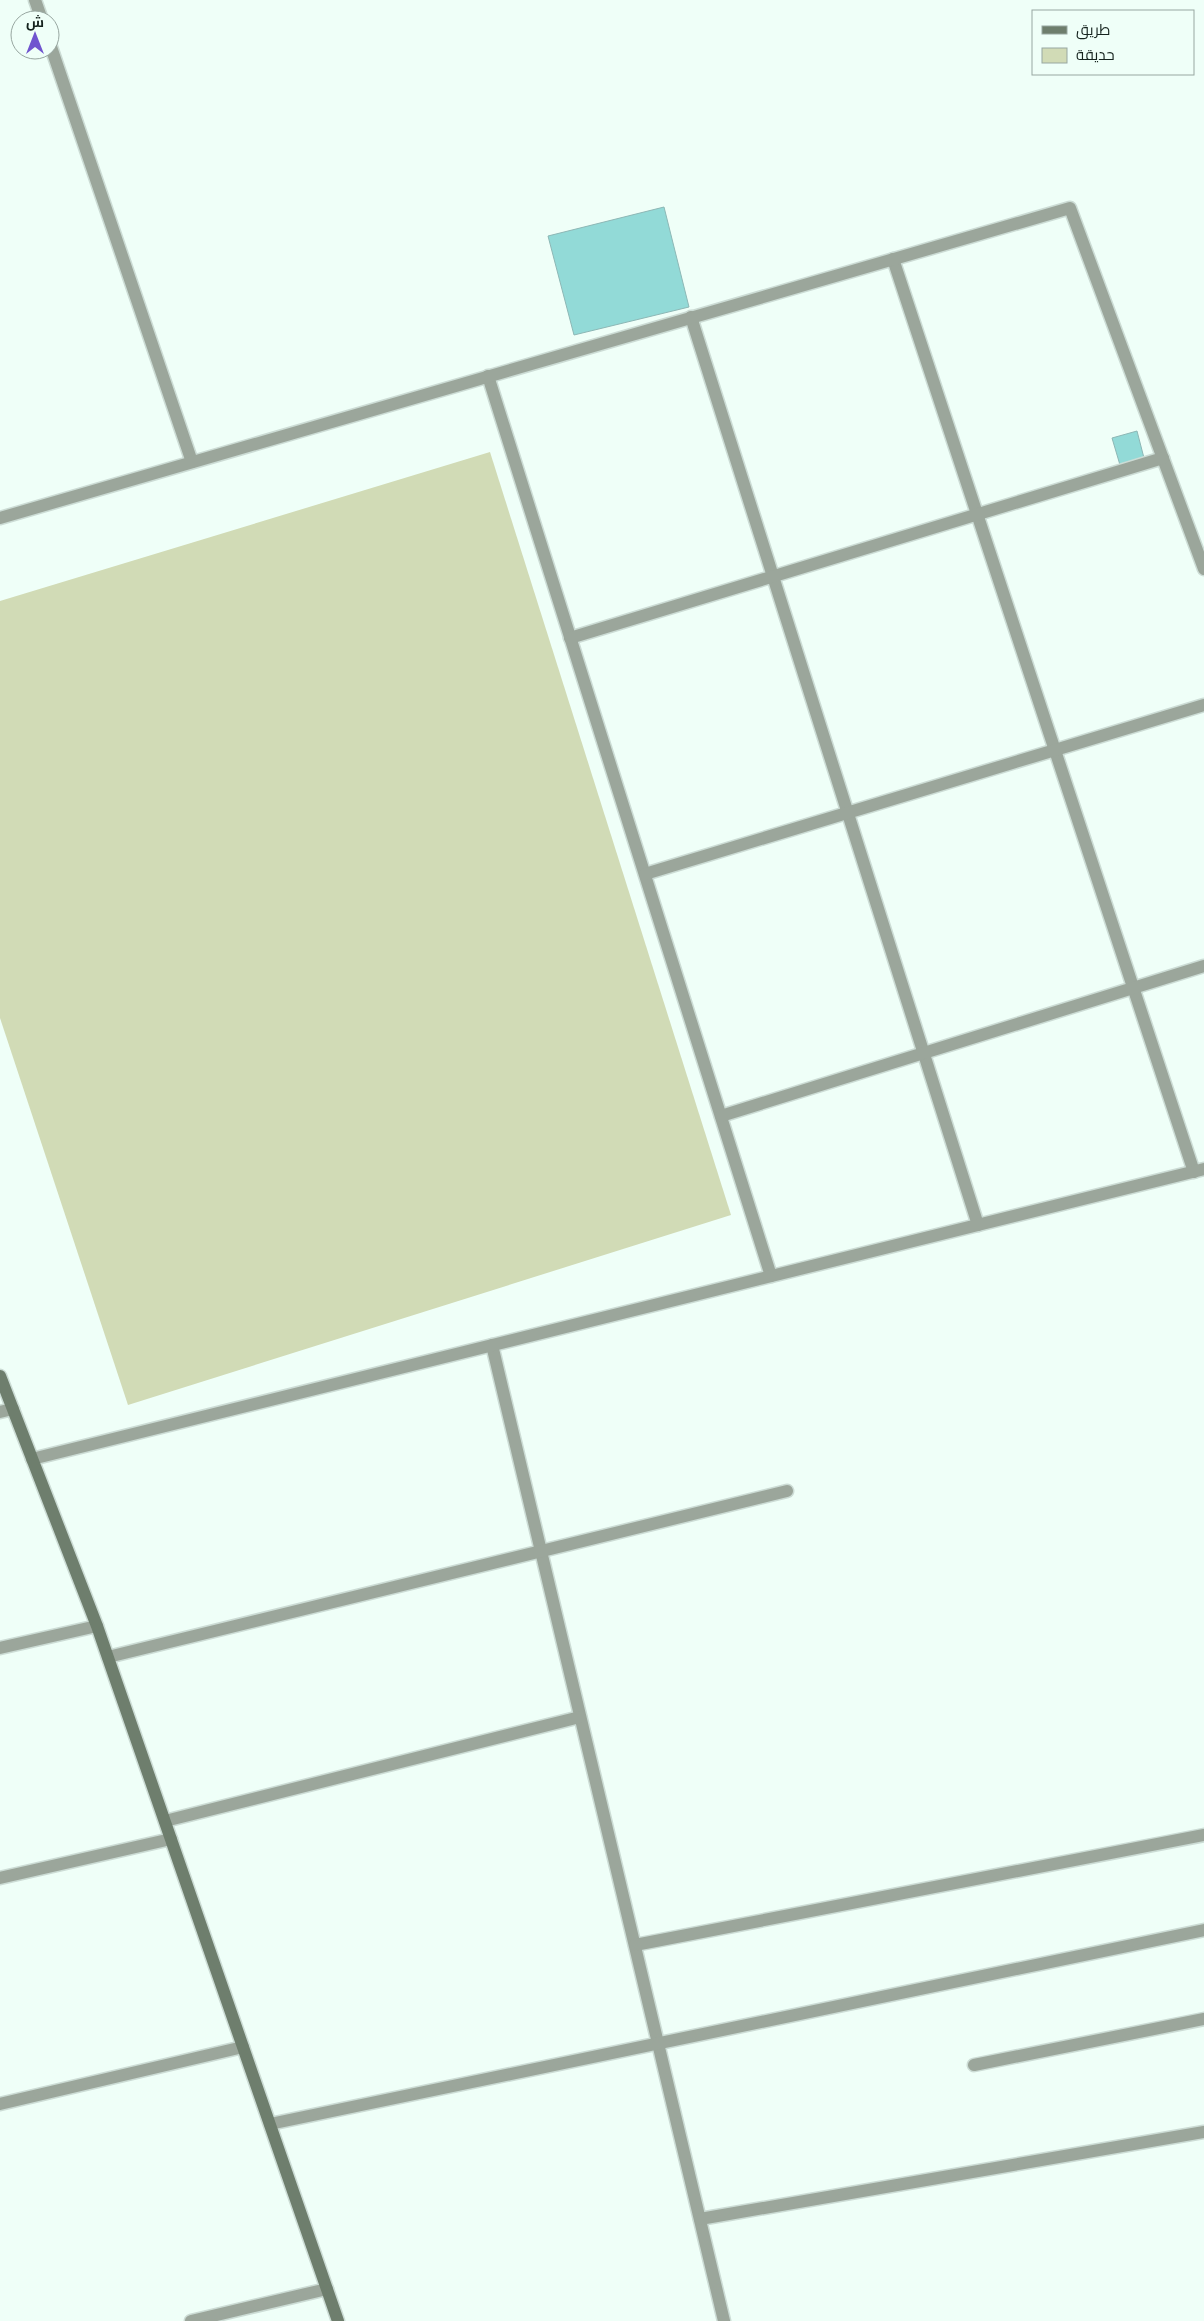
<svg xmlns="http://www.w3.org/2000/svg" width="1204" height="2321" font-family="Mulish,Cairo,sans-serif">
	<style>
		.green { fill: #d1dbb6 }
		.building { fill: #92dad7; stroke: #8db7b5 }
		.lines { fill: none; stroke-linecap: round; stroke-linejoin: round }
		.street-casing { stroke: #ccdcd5; stroke-width: 15 }
		.secondary-casing { stroke: #ccdcd5; stroke-width: 15 }
		.street { stroke: #9ba69b; stroke-width: 12 }
		.secondary { stroke: #6e7e6d; stroke-width: 12 }
	</style>
	<rect width="100%" height="100%" fill="#effff8"/>
	<path class="green" d="M490 452 731 1215 128 1405 0 1018V601Z"/>
	<g class="building">
		<path d="M664 207 689 307 574 335 548 236Z"/>
		<path d="M1137 431 1144 458 1120 465 1112 438Z"/>
	</g>
	<g class="lines">
		<defs>
			<g id="street">
				<path d="M35 0 42 20"/>
				<path d="M50 44 192 462"/>
				<path d="M893 259 1194 1172"/>
				<path d="M691 317 978 1225"/>
				<path d="M488 376 771 1276"/>
				<path d="M0 518 1070 208 1204 569"/>
				<path d="M570 638 1163 458"/>
				<path d="M645 874 1204 705"/>
				<path d="M721 1116 1204 966"/>
				<path d="M492 1345 724 2321"/>
				<path d="M0 1412 13 1409"/>
				<path d="M32 1459 1204 1169"/>
				<path d="M0 1648 97 1626"/>
				<path d="M108 1657 787 1491"/>
				<path d="M165 1821 580 1717"/>
				<path d="M0 1878 171 1839"/>
				<path d="M635 1945 1204 1835"/>
				<path d="M974 2065 1204 2019"/>
				<path d="M0 2104 243 2047"/>
				<path d="M270 2124 1204 1930"/>
				<path d="M700 2219 1204 2132"/>
				<path d="M191 2321 327 2289"/>
			</g>
			<path id="secondary" d="M0 1376 97 1626 338 2321"/>
		</defs>
		<use href="#street" class="street-casing"/>
		<use href="#secondary" class="secondary-casing"/>
		<use href="#street" class="street"/>
		<use href="#secondary" class="secondary"/>
	</g>
	<rect x="1032" y="10" width="162" height="65" fill="#effff8" stroke="#98a7a1"/>
	<rect x="1042" y="26" width="25" height="8" fill="#6e7e6d" stroke="#98a7a1"/>
	<text x="1076" y="35" font-size="15" fill="#15231e">طريق</text>
	<rect x="1042" y="48" width="25" height="15" fill="#d1dbb6" stroke="#98a7a1"/>
	<text x="1076" y="60" font-size="15" fill="#15231e">حديقة</text>
	<g transform="translate(35 35)"><circle r="24" fill="#effff8" stroke="#98a7a1"/>
	<path d="M0-4L9 19L0 12L-9 19Z" fill="#7055cf"/>
	<text y="-8" font-size="14" font-weight="bold" text-anchor="middle" fill="#15231e">ش</text>
	</g>
</svg>
